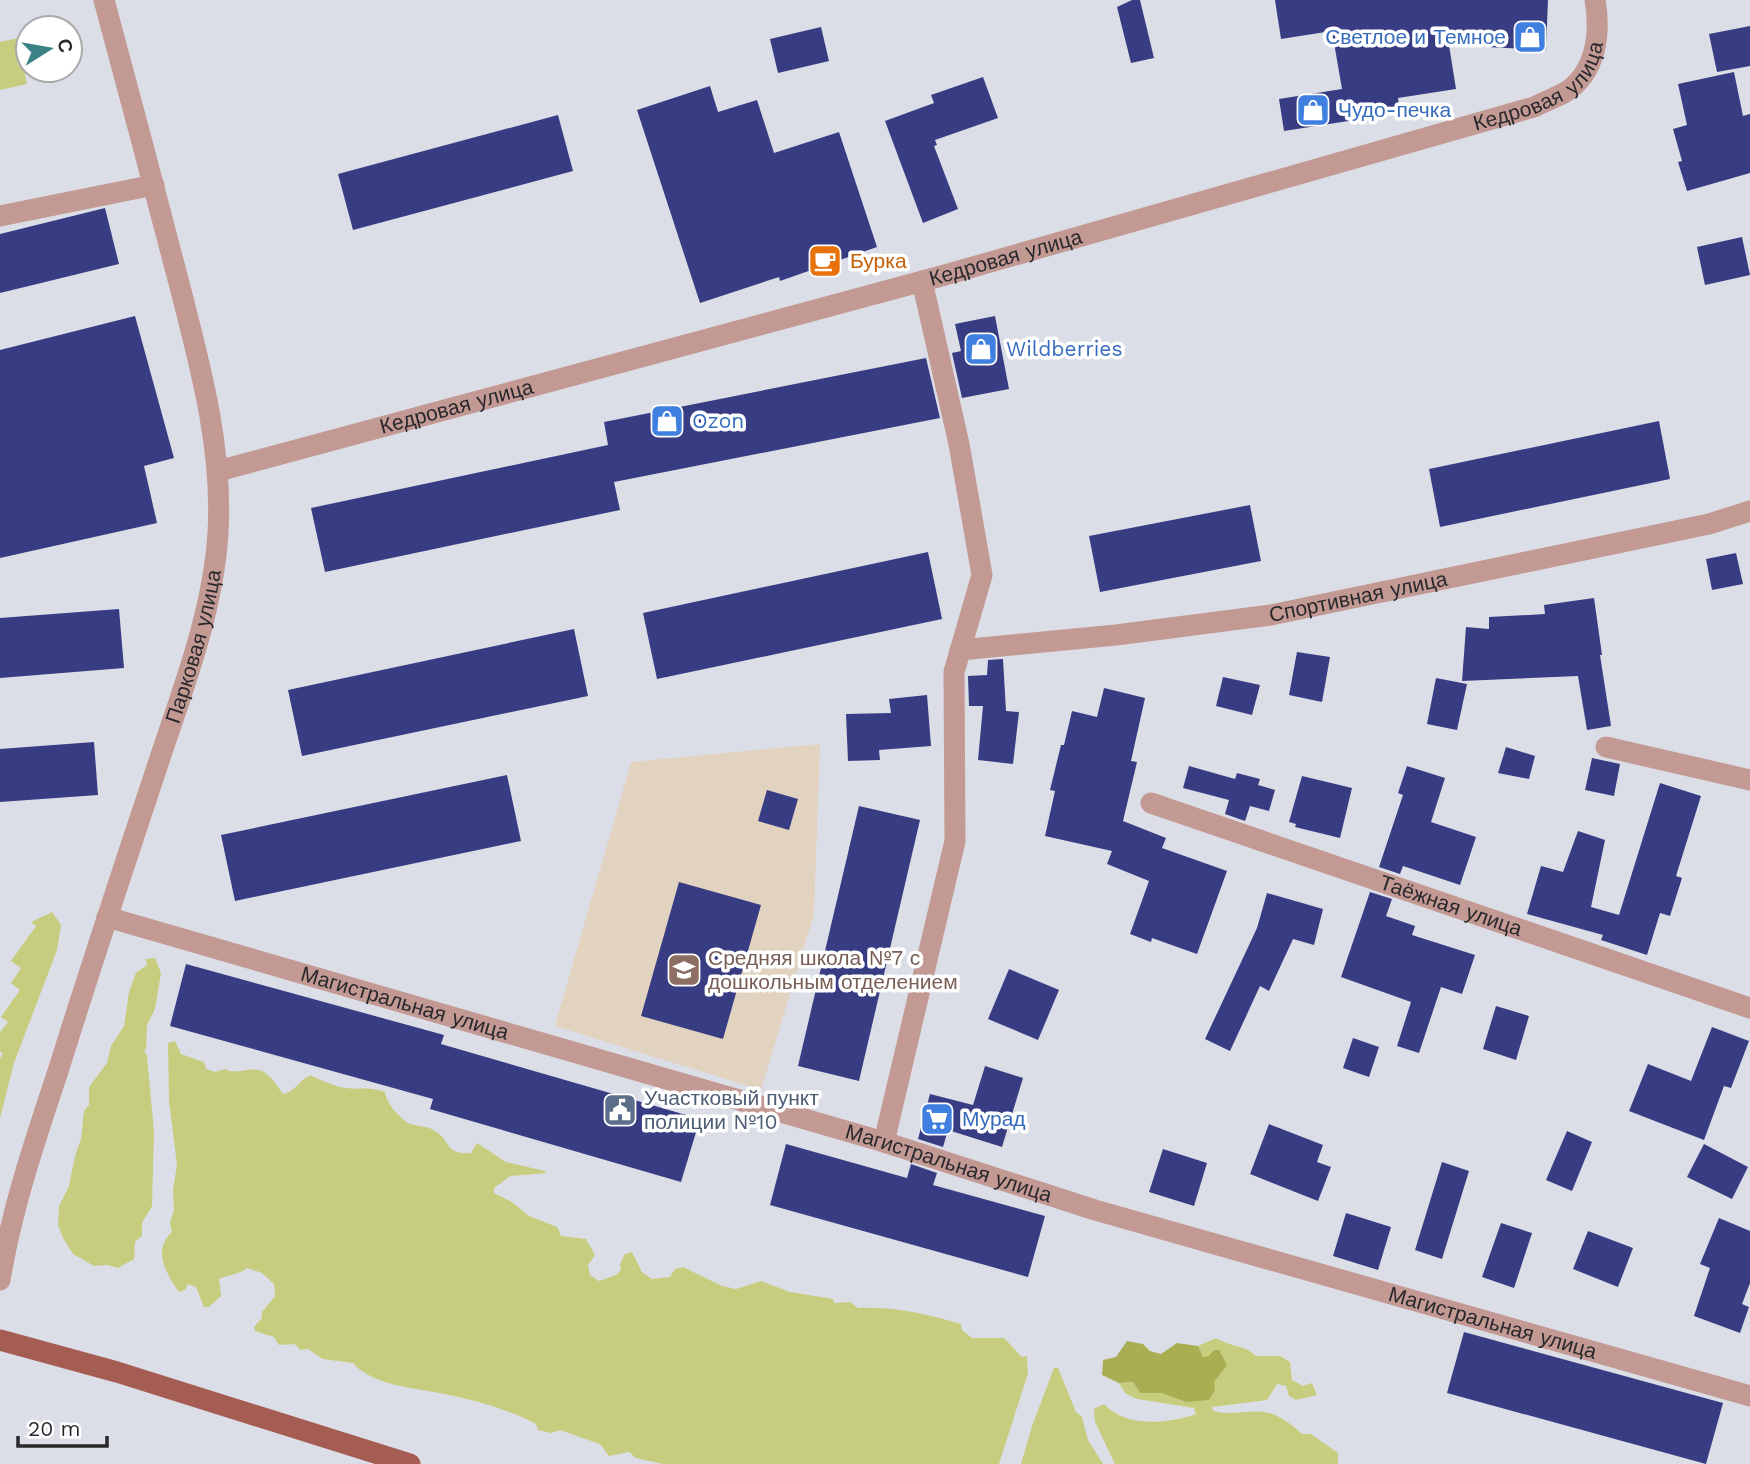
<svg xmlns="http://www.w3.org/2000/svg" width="1750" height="1464" font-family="'Work Sans',sans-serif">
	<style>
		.education { fill: #e2d2c0 }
		.green { fill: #c7cd7e }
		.forest { fill: #a9ae53 }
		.building { fill: #383d83 }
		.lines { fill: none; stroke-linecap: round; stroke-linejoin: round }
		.minor { stroke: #c39993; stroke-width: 21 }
		.major { stroke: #a55c53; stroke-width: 21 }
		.labels { text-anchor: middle; stroke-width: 7; stroke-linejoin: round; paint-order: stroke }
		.shop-label { font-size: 21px; fill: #366cbe; stroke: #fff; text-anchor: start }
		.street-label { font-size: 21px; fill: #29292d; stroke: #fff }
		.food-label { font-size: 21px; fill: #c56008; stroke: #fff; text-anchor: start }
		.education-label { font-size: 21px; fill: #785e54; stroke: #fff; text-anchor: start }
		.service-label { font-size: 21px; fill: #4e5e75; stroke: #fff; text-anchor: start }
	</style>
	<rect width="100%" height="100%" fill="#dcdee7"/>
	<path class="education" d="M820 744 814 914 761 1090 555 1026 631 762Z"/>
	<g class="green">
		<path d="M18 38 27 84 0 90V42Z"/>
		<path d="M52 912 61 925 57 950 14 1063 0 1118V1058L3 1054 0 1051V1032L8 1022 1 1017 20 990 11 983 21 968 11 961 36 926 31 922Z"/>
		<path d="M155 958 161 973 155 1009 147 1025 146 1049H144L147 1056 154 1132 152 1206 142 1223V1236L135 1242 134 1259 118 1268 108 1265 94 1266 73 1254 63 1238 58 1225 59 1206 69 1186 75 1156 81 1139 84 1111 89 1105V1087L107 1063 111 1046 124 1026 129 992 136 973 147 965 146 959Z"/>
		<path d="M175 1041 181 1054 204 1062 206 1069 215 1072 225 1069C237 1076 251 1065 264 1072 271 1076 278 1087 283 1094 298 1090 298 1080 311 1075 316 1079 340 1088 346 1088 361 1090 369 1086 385 1092 386 1103 399 1117 408 1123 416 1127 427 1125 435 1131 451 1140 444 1155 471 1153L477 1143 506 1162 545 1171 546 1173 510 1176 494 1188V1193L512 1202 529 1216 557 1227 561 1236 586 1239 595 1255 588 1265 590 1275 599 1281 616 1275 621 1270 620 1264 625 1254 632 1252 642 1272 652 1279 670 1277 675 1269 683 1267 722 1286 736 1289 761 1281 790 1292 833 1299 834 1303 850 1302 858 1308C892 1306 928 1314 961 1324L962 1330 972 1338H1004L1022 1357 1027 1356 1028 1373 999 1464H663L636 1458 629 1452 609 1456 600 1444 560 1430 551 1433 538 1430 536 1424C511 1411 482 1402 454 1396 426 1389 372 1387 353 1363L323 1359 308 1349 300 1350 295 1344 279 1345 274 1337 255 1331 254 1327 262 1318V1312L275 1296 274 1284 262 1273 247 1268C239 1275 229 1274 219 1279L221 1296 209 1307H204L196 1287 188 1284 185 1290 179 1292C166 1273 152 1251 172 1232L170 1223 174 1210 173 1190 177 1165 169 1101 168 1043Z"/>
		<path d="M1216 1338C1231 1347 1245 1345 1256 1356H1280L1290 1362 1292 1380 1303 1386 1312 1383 1317 1395 1296 1400 1289 1396 1286 1386 1277 1384 1267 1400 1212 1407 1213 1411C1233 1416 1245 1410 1263 1412 1278 1413 1292 1425 1302 1434H1311L1338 1453V1464H1115L1095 1422 1094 1409 1104 1404C1127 1428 1166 1424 1196 1414L1194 1408 1137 1399 1125 1393 1119 1383 1133 1382 1140 1393H1161L1186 1402 1209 1357H1203L1198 1346Z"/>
		<path d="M1054 1368H1058L1076 1412 1082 1417 1088 1440 1103 1464H1021L1032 1426Z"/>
	</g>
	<path class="forest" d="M1127 1341 1143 1344 1150 1351 1161 1354 1177 1343 1198 1346 1203 1357 1209 1356 1214 1350H1219L1227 1365 1214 1382 1215 1390 1209 1400 1186 1402 1161 1393H1140L1133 1382 1119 1383 1102 1375 1103 1360 1116 1357Z"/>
	<g class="building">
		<path d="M1132 0H1140L1154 58 1131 63 1117 7Z"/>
		<path d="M1275 0H1548L1546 50 1449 45 1456 89 1398 98 1400 113 1284 131 1279 99 1342 89 1332 31 1281 39Z"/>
		<path d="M1750 26V66L1717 72 1709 34Z"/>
		<path d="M821 27 829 61 778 73 770 39Z"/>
		<path d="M1734 72 1743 116 1750 114V173L1687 191 1678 162 1682 161 1673 129 1687 125 1678 84Z"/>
		<path d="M983 77 998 118 935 140 937 145 934 146 958 209 923 223 885 121 934 103 931 95Z"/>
		<path d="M710 86 718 112 757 100 774 153 839 132 877 247 780 281 779 277 700 303 637 110Z"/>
		<path d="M558 115 573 171 353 230 338 174Z"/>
		<path d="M105 208 119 264 0 293V234Z"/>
		<path d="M1742 237 1750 275 1705 285 1697 247Z"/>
		<path d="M135 316 174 458 144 466 157 523 0 558V350Z"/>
		<path d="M995 316 1009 389 962 398 952 353 961 351 955 324Z"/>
		<path d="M926 358 940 418 614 482 620 510 325 572 311 508 608 445 604 422Z"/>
		<path d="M1659 421 1670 479 1440 527 1429 469Z"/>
		<path d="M1250 505 1261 561 1100 592 1089 536Z"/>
		<path d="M928 552 942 619 657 679 643 613Z"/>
		<path d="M1736 553 1743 584 1712 590 1706 559Z"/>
		<path d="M1594 598 1602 655H1600L1611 726 1587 730 1578 676 1462 681 1466 627 1489 629V617L1545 614 1544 605Z"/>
		<path d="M119 609 124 668 0 678V618Z"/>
		<path d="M574 629 588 696 302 756 288 690Z"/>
		<path d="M1297 652 1330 657 1322 702 1289 695Z"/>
		<path d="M1003 659 1006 711 1019 712 1013 764 978 760 983 706H969L968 676 987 675 988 660Z"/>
		<path d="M1223 677 1260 685 1252 715 1216 706Z"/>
		<path d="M1436 678 1467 684 1457 730 1427 724Z"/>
		<path d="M1104 688 1145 698 1131 761 1137 762 1123 821 1166 838 1162 848 1227 871 1197 954 1152 938 1151 942 1130 934 1149 881 1107 864 1112 851 1045 836 1055 791 1050 790 1061 745H1064L1072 711 1097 717Z"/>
		<path d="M927 695 931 746 879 750 880 760 848 761 846 714 891 713 889 699Z"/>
		<path d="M94 742 98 795 0 802V749Z"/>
		<path d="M1506 747 1535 756 1529 779 1498 773Z"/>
		<path d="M1592 758 1620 764 1614 796 1585 790Z"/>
		<path d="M1189 766 1235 779 1237 773 1260 779 1258 785 1275 790 1269 811 1250 806 1245 821 1225 814 1229 800 1183 788Z"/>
		<path d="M1407 766 1445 778 1431 822 1476 837 1460 885 1403 866 1400 874 1379 867 1403 795 1398 793Z"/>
		<path d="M507 775 521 841 235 901 221 835Z"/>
		<path d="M1302 776 1352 788 1340 838 1295 827 1296 824 1289 822Z"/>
		<path d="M1660 783 1701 796 1676 876 1682 878 1670 916 1660 913 1647 955 1601 940 1603 935 1527 914 1541 866 1563 872 1578 831 1605 840 1591 907 1619 915Z"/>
		<path d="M767 790 798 799 789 830 758 821Z"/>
		<path d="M859 806 920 820 859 1081 798 1066Z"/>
		<path d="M679 882 761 905 723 1039 641 1016Z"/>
		<path d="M1370 892 1392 899 1386 916 1415 926 1412 935 1475 955 1462 994 1441 987 1419 1053 1397 1046 1411 1002 1341 977Z"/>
		<path d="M1267 893 1323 909 1314 945 1293 939 1269 991 1260 986 1230 1051 1205 1039 1257 928Z"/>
		<path d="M186 964 444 1035 441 1044 700 1119 681 1182 430 1109 433 1099 170 1026Z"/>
		<path d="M1009 969 1059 990 1038 1040 988 1019Z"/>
		<path d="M1496 1006 1529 1016 1516 1060 1483 1049Z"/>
		<path d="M1712 1027 1749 1041 1731 1088 1724 1086 1704 1140 1629 1111 1648 1064 1691 1081Z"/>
		<path d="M1353 1038 1379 1047 1369 1077 1343 1068Z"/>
		<path d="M985 1066 1023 1078 1002 1147 948 1130 943 1147 918 1139 930 1094 973 1105Z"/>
		<path d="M1269 1124 1323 1145 1317 1162 1331 1167 1318 1201 1250 1174Z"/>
		<path d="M1567 1131 1592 1142 1572 1191 1546 1180Z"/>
		<path d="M786 1144 907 1178 911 1164 937 1173 933 1185 1045 1216 1028 1277 770 1205Z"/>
		<path d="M1704 1144 1748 1167 1732 1199 1687 1177Z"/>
		<path d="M1163 1149 1207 1163 1194 1206 1149 1192Z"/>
		<path d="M1442 1162 1469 1171 1442 1259 1415 1250Z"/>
		<path d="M1346 1213 1391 1227 1378 1270 1333 1256Z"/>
		<path d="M1719 1218 1750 1231V1283L1742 1304 1749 1307 1740 1333 1694 1316 1710 1268 1700 1264Z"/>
		<path d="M1501 1223 1532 1233 1514 1288 1482 1277Z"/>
		<path d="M1588 1231 1633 1248 1618 1287 1573 1269Z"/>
		<path d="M1464 1332 1723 1403 1706 1464 1447 1393Z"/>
	</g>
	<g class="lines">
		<g class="minor">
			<path d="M0 216 154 185"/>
			<path id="s1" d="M218 471 945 275 1534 107C1544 102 1554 98 1564 93 1596 74 1601 34 1595 0"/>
			<path id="s2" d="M960 650 1116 635 1271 615 1709 524 1750 511"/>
			<path d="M1606 747 1750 780"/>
			<path id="s3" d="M1151 803 1750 1008"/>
			<path id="s4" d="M107 917 884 1142 1095 1210 1750 1396"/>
			<path d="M884 1142 955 841 954 672 982 575 959 444 922 281"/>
			<path id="s5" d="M0 1280C12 1207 36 1138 59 1068 90 969 123 869 156 770 181 694 213 614 218 533 223 448 200 365 179 283 155 189 129 94 104 0"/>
		</g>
		<path class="major" d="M0 1340 117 1372 410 1464"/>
	</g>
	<defs>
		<symbol id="shop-square" viewBox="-11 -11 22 22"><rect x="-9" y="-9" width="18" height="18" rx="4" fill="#3f7fe0" stroke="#fff"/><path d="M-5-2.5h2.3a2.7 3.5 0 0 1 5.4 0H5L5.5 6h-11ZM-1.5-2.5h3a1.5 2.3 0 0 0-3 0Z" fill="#fff"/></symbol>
		<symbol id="cafe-square" viewBox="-11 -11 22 22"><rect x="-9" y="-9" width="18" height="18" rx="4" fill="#e8710a" stroke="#fff"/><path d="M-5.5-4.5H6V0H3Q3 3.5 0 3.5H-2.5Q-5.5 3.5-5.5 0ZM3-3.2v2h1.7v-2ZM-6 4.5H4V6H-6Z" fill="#fff"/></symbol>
		<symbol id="school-square" viewBox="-11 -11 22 22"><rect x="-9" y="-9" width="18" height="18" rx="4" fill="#8d6e63" stroke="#fff"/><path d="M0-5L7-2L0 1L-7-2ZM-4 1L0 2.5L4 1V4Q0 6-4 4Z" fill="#fff"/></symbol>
		<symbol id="civic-square" viewBox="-11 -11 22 22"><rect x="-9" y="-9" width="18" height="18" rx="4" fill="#5c6f8a" stroke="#fff"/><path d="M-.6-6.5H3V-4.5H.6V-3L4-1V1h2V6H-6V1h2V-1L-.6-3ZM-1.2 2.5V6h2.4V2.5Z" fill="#fff"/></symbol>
		<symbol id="supermarket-square" viewBox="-11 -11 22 22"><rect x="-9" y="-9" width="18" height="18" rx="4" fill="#3f7fe0" stroke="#fff"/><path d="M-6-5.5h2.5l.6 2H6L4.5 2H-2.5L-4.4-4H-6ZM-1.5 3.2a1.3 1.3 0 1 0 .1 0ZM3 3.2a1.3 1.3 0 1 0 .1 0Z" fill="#fff"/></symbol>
	</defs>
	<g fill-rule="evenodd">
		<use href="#shop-square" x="1511" y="18" width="38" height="38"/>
		<use href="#shop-square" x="1294" y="91" width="38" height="38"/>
		<use href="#cafe-square" x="806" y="242" width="38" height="38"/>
		<use href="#shop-square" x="962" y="330" width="38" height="38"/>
		<use href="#shop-square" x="648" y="402" width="38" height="38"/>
		<use href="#school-square" x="665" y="951" width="38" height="38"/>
		<use href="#civic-square" x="601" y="1091" width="38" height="38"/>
		<use href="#supermarket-square" x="918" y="1100" width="38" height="38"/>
	</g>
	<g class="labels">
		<g class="shop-label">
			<text x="1506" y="44" text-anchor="end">Светлое и Темное</text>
			<text x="1338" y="117">Чудо-печка</text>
			<text x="1006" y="356">Wildberries</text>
			<text x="692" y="428">Ozon</text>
			<text x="962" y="1126">Мурад</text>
		</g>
		<g class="street-label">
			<text dy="7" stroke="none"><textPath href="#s1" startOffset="1382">Кедровая улица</textPath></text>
			<text dy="7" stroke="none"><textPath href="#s1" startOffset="816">Кедровая улица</textPath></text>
			<text dy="7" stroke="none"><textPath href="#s1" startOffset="247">Кедровая улица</textPath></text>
			<text dy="7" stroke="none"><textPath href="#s2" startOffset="402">Спортивная улица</textPath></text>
			<text dy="7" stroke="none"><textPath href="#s5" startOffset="663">Парковая улица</textPath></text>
			<text dy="7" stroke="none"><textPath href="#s3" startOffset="317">Таёжная улица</textPath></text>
			<text dy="7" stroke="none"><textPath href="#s4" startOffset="310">Магистральная улица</textPath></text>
			<text dy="7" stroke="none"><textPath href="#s4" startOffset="877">Магистральная улица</textPath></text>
			<text dy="7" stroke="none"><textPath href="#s4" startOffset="1444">Магистральная улица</textPath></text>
		</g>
		<g class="food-label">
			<text x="850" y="268">Бурка</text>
		</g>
		<g class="education-label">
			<text x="708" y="965">Средняя школа №7 с<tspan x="708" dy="24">дошкольным отделением</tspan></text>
		</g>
		<g class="service-label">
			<text x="644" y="1105">Участковый пункт<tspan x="644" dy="24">полиции №10</tspan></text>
		</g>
	</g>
	<g transform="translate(49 49) rotate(79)"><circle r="33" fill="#ffffff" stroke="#a9a9ab" stroke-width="2"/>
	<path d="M0-5L12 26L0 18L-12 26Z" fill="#3a8286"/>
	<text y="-10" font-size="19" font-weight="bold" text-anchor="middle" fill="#29292d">С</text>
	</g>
	<path d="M18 1436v10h89v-10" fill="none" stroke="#29292d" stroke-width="3.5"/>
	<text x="28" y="1436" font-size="21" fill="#29292d" stroke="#ffffff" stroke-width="5" paint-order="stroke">20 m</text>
</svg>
